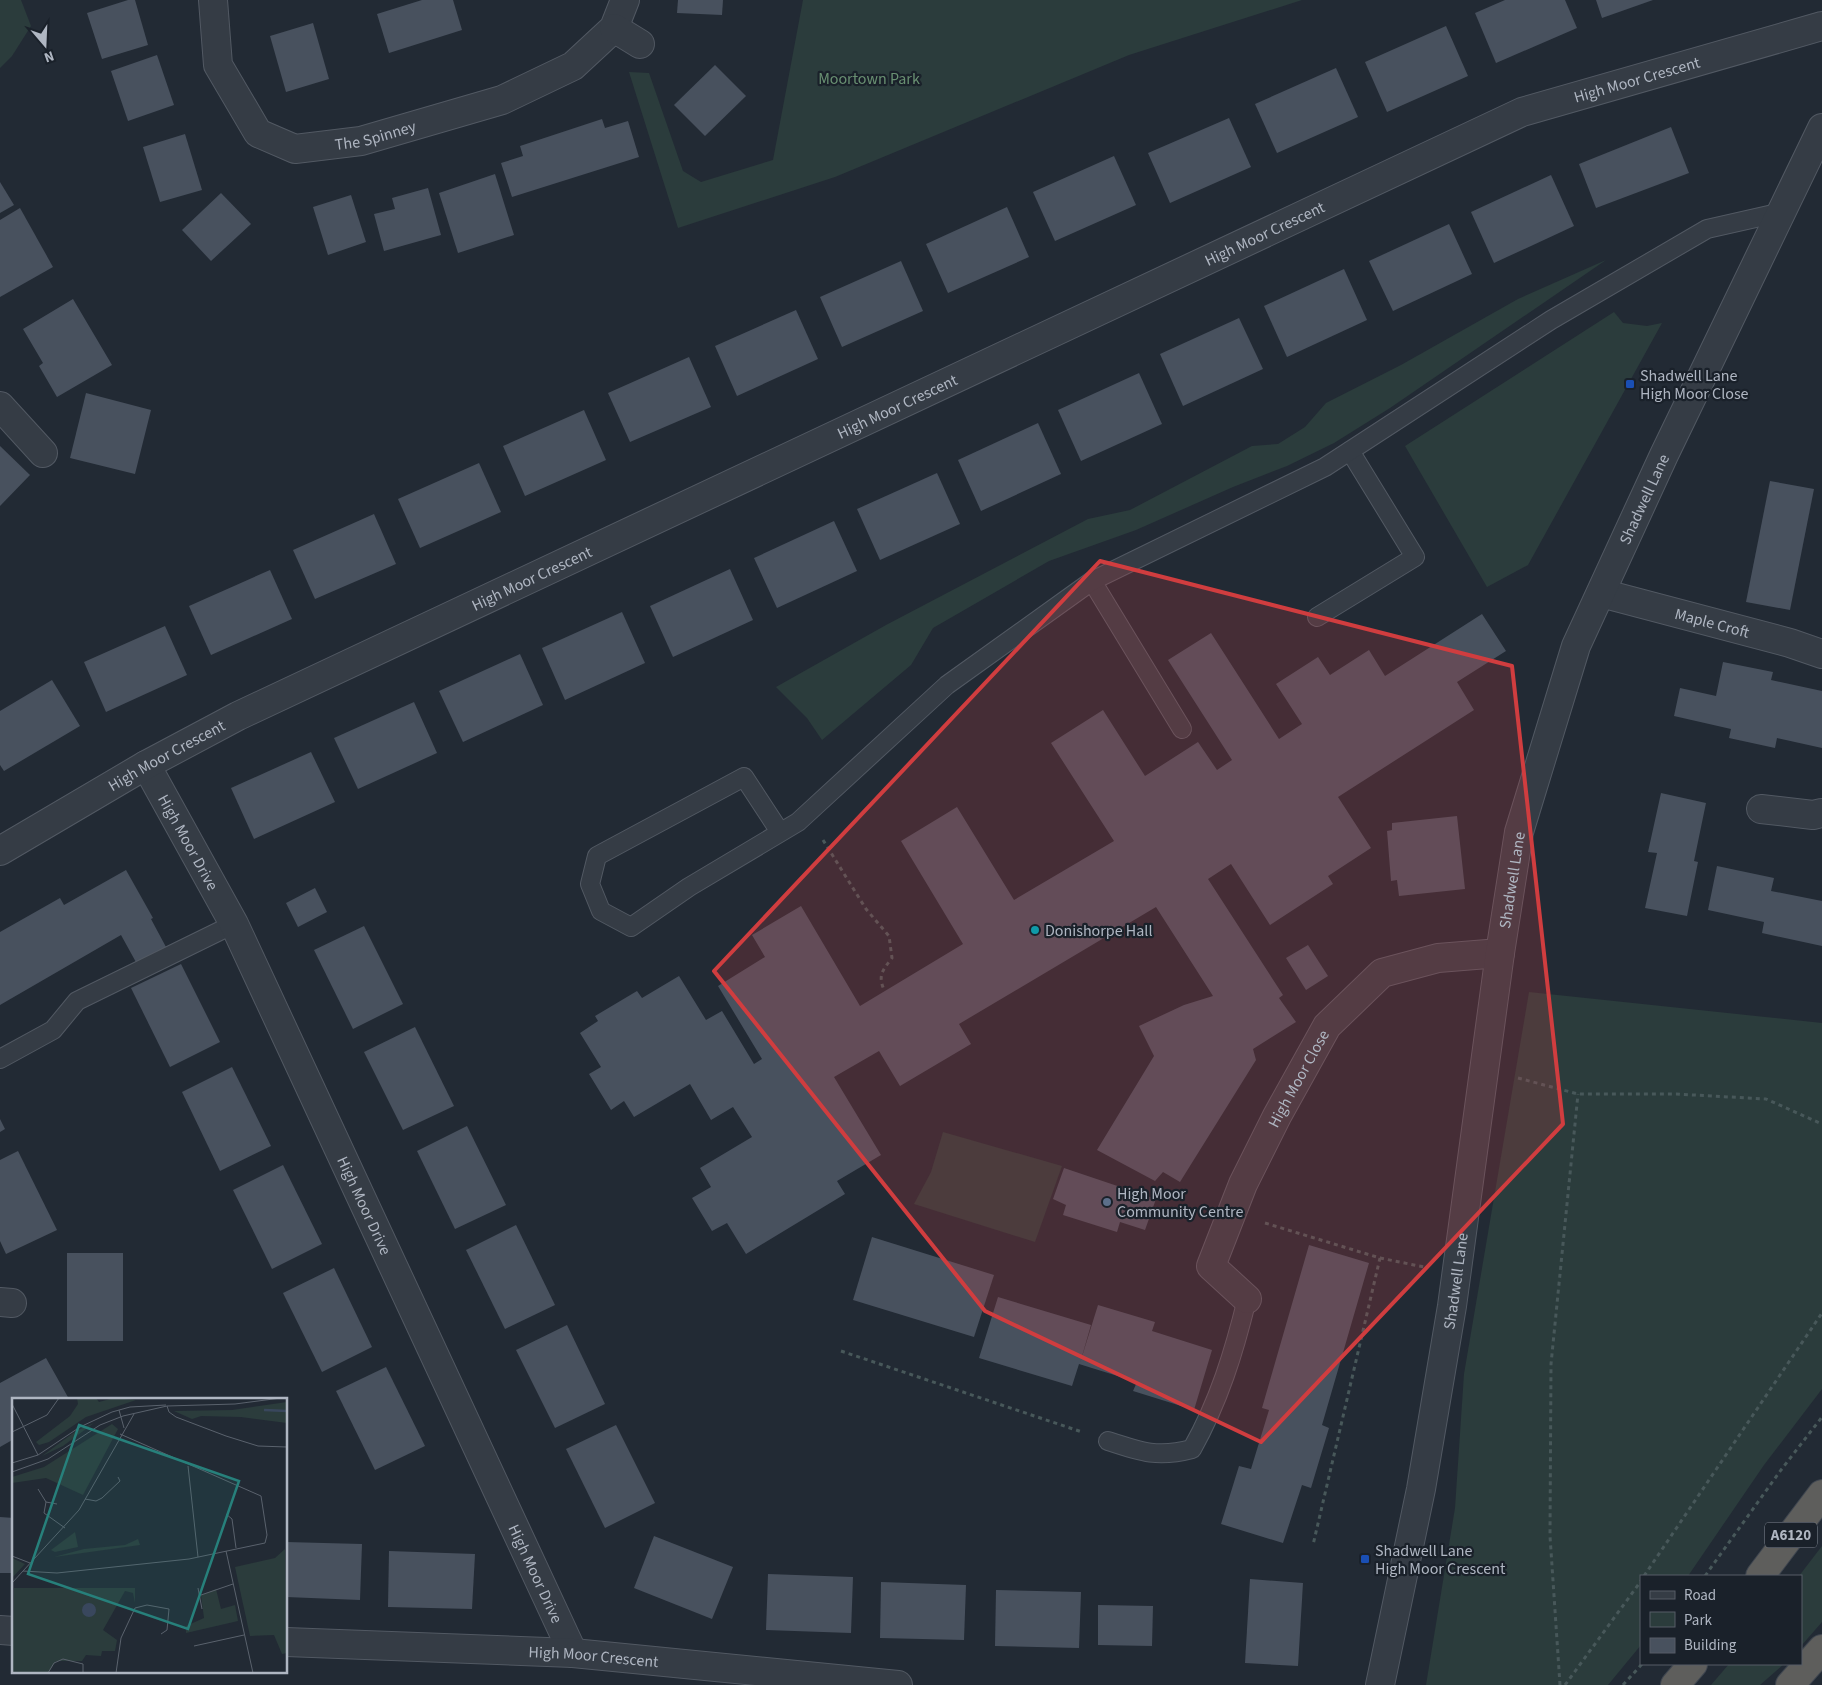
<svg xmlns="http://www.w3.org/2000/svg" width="1822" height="1685" font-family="'Source Sans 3',sans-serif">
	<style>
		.green { fill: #2b3c3c }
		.building { fill: #48515e }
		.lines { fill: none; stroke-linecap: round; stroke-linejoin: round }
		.service-casing { stroke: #525963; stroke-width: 20 }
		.minor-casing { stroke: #525963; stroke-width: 30 }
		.tertiary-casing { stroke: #525963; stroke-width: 30 }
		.trunk-casing { stroke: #3f4650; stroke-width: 30 }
		.path { stroke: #48585a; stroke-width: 3; stroke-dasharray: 4 4; stroke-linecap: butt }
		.service { stroke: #353c45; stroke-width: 18 }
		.minor { stroke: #353c45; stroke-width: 28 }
		.tertiary { stroke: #353c45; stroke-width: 28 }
		.trunk { stroke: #5e5e5c; stroke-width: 28 }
		.marked { fill: #d03d3f; fill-opacity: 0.2; stroke: #d03d3f; stroke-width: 4; stroke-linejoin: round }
		.transit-dot { fill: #1a4fb4; stroke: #1a212a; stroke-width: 2 }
		.culture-dot { fill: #0f9aa8; stroke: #1a212a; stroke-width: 2 }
		.service-dot { fill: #5c6f8a; stroke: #1a212a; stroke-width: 2 }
		.labels { text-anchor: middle; stroke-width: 4.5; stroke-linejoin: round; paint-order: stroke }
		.shield { fill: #1a212a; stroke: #828994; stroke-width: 1 }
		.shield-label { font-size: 15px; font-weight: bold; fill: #afb6c2 }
		.park-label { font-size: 16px; fill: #699072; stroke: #1a212a }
		.street-label { font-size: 16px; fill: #afb6c2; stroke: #1a212a }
		.poi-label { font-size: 16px; fill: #afb6c2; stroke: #1a212a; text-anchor: start }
		.inset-river { fill: none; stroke: #39475d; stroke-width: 2.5 }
		.inset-road { fill: none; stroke: #5a626d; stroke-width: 1 }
		.view { fill: #27807b; fill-opacity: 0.15; stroke: #27807b; stroke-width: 2.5 }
		.inset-edge { fill: none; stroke: #afb6c2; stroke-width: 2.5 }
	</style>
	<rect width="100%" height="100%" fill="#222a34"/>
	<g class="green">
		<path d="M0 0H21L31 26 12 56 0 68Z"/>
		<path d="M803 0H1302L1129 55 835 177 678 228 629 72 649 73 683 171 701 182 773 160Z"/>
		<path d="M1606 260 1390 408 1334 443 1287 466 1233 487 1136 530 1049 561 933 628 911 665 822 740 807 718 776 687 886 625 1088 519 1130 510 1252 446 1278 444 1305 427 1326 403 1401 365 1518 299Z"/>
		<path d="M1614 312 1623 323 1647 326 1662 323 1528 565 1487 587 1405 446Z"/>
		<path d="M1529 992 1822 1023V1389L1764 1465 1688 1576H1641V1645L1608 1685H1426L1455 1508 1464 1374Z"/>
		<path d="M943 1132 1062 1166 1035 1242 914 1204 931 1172Z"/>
		<path d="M1822 1546V1622L1801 1646 1799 1576Z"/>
		<path d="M1729 1664H1784L1760 1685H1711Z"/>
	</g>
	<g class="building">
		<path d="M128 0H135L148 45 102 59 87 13Z"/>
		<path d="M422 0H453L462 30 389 53 377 14Z"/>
		<path d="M678 0H723L722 15 677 13Z"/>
		<path d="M1505 0H1565L1577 28 1496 63 1475 13Z"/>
		<path d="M1596 0H1653L1602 18Z"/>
		<path d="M313 23 329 79 286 92 270 36Z"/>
		<path d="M1446 26 1468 76 1387 112 1365 62Z"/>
		<path d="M157 55 174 105 128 121 111 71Z"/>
		<path d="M715 65 746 96 705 136 674 105Z"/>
		<path d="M1336 68 1358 117 1277 153 1255 104Z"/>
		<path d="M1229 118 1251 167 1170 203 1148 153Z"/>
		<path d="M602 119 605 128 628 121 639 157 512 197 501 163 523 156 520 146Z"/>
		<path d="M1671 127 1689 173 1596 208 1579 164Z"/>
		<path d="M185 134 202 190 160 202 143 147Z"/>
		<path d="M1114 156 1136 205 1055 241 1033 192Z"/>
		<path d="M495 174 514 235 458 253 439 193Z"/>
		<path d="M1551 175 1574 226 1494 263 1471 212Z"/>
		<path d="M0 182 14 205 0 213Z"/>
		<path d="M428 188 441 235 384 251 374 214 395 209 392 198Z"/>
		<path d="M221 193 251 224 211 261 182 230Z"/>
		<path d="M351 195 366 242 328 255 313 207Z"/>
		<path d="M1007 207 1029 257 948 293 926 244Z"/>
		<path d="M20 208 53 267 0 297V220Z"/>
		<path d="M1449 224 1472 274 1393 311 1369 261Z"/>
		<path d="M901 261 923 311 842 347 820 297Z"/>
		<path d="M1344 269 1367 320 1287 357 1264 306Z"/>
		<path d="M73 299 112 365 57 397 39 366 43 363 23 329Z"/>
		<path d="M796 310 818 359 737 396 715 346Z"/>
		<path d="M1239 318 1263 369 1183 406 1160 354Z"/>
		<path d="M689 357 711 407 630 442 608 393Z"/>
		<path d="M1139 373 1162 424 1081 461 1058 410Z"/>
		<path d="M86 393 151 410 135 474 70 458Z"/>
		<path d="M584 410 606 460 525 496 503 446Z"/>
		<path d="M1038 423 1061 474 981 511 958 460Z"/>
		<path d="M0 446 30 475 0 506Z"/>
		<path d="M479 463 501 512 420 548 398 499Z"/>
		<path d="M937 473 960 524 880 560 857 509Z"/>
		<path d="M1770 481 1814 489 1790 610 1746 602Z"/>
		<path d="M374 514 396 564 315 599 293 550Z"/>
		<path d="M834 521 857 571 777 608 754 558Z"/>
		<path d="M730 569 753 620 673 657 650 606Z"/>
		<path d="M270 570 292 619 211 655 189 606Z"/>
		<path d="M622 612 645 663 565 700 542 648Z"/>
		<path d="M1482 614 1506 651 1457 682 1474 710 1338 797 1371 848 1328 876 1333 884 1270 925 1231 864 1208 879 1283 995 1279 998 1296 1022 1253 1049 1256 1060 1180 1182 1163 1172 1155 1181 1097 1150 1154 1056 1139 1026 1184 1005 1213 996 1156 907 959 1024 971 1044 900 1086 879 1051 834 1077 881 1155 837 1181 845 1194 746 1254 727 1223 712 1231 692 1198 711 1187 700 1168 752 1137 733 1107 711 1120 690 1084 634 1117 624 1101 611 1110 589 1074 601 1067 580 1033 598 1021 595 1016 637 991 642 998 679 976 706 1020 722 1011 754 1064 762 1059 718 986 765 957 752 935 801 906 860 1006 963 944 901 841 957 807 1014 900 1114 841 1051 743 1103 710 1145 776 1198 742 1217 770 1232 760 1168 660 1211 633 1279 739 1302 724 1276 684 1318 657 1330 675 1369 650 1385 676Z"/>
		<path d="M165 626 187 675 106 712 84 662Z"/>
		<path d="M520 654 543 705 463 742 439 691Z"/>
		<path d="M1723 662 1773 672 1771 680 1822 691V748L1777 738 1775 748 1729 738 1731 729 1674 716 1680 688 1716 696Z"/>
		<path d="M52 680 80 726 4 771 0 765V711Z"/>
		<path d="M414 702 437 753 358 789 334 738Z"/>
		<path d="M311 752 335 802 254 839 231 788Z"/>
		<path d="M1661 793 1706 803 1694 861 1698 862 1687 916 1645 908 1657 853 1648 852Z"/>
		<path d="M1457 816 1465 889 1399 896 1397 880 1391 881 1387 831 1392 830V823Z"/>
		<path d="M1717 866 1774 878 1771 891 1822 901V946L1762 933 1764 922 1708 910Z"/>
		<path d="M126 870 153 918 151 919 166 947 137 964 121 935 0 1005V932L60 898 64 905Z"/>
		<path d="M315 888 327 912 298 927 286 903Z"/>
		<path d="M364 926 403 1004 353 1029 314 950Z"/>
		<path d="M1308 945 1328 976 1306 990 1286 958Z"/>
		<path d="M181 964 220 1042 170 1067 131 988Z"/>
		<path d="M415 1027 454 1106 403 1130 364 1052Z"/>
		<path d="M232 1067 271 1146 220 1171 182 1092Z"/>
		<path d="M0 1119 5 1129 0 1132Z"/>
		<path d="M467 1126 506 1205 455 1229 417 1151Z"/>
		<path d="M18 1151 57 1230 6 1254 0 1241V1160Z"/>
		<path d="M283 1165 322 1244 272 1269 233 1190Z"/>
		<path d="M1064 1168 1156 1199 1145 1230 1120 1222 1117 1232 1063 1215 1066 1205 1053 1199Z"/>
		<path d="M516 1225 555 1305 505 1329 466 1250Z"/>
		<path d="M872 1237 994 1275 974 1337 853 1300Z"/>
		<path d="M1309 1245 1369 1263 1322 1425 1329 1428 1311 1488 1302 1485 1283 1543 1221 1524 1239 1466 1251 1469 1269 1410 1262 1408Z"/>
		<rect x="67" y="1253" width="56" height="88"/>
		<path d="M334 1268 372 1347 322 1372 283 1293Z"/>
		<path d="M998 1297 1091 1325 1080 1363 1098 1305 1155 1322 1152 1331 1212 1350 1194 1410 1133 1391 1137 1382 1079 1364 1072 1386 979 1358Z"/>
		<path d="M567 1325 605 1404 555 1428 516 1350Z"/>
		<path d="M46 1358 69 1399H14V1439L0 1447V1383Z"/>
		<path d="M386 1367 425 1446 375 1470 336 1391Z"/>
		<path d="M616 1425 655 1503 605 1528 566 1449Z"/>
		<path d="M0 1517 14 1518V1573H0Z"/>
		<path d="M654 1536 733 1567 712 1619 634 1588Z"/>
		<path d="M286 1542 362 1544 360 1600 286 1597Z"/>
		<path d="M389 1551 475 1554 472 1609 388 1607Z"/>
		<path d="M768 1574 853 1577 851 1633 766 1630Z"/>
		<path d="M1250 1579 1303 1583 1298 1666 1245 1663Z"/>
		<path d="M881 1582 966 1585 964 1640 880 1638Z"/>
		<path d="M996 1590 1081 1592 1079 1648 995 1646Z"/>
		<path d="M1098 1605 1153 1606 1152 1646 1098 1645Z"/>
	</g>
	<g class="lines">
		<defs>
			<g id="service">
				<path d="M1092 581 1182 729"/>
				<path d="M1317 617 1415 557 1350 451"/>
				<path d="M780 832 744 777 597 856 590 884 601 911 631 927 689 887 798 822 947 685 1092 581 1325 467 1551 320 1707 229 1782 212"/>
				<path d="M0 1059 53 1030 77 1001 234 924"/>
				<path d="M1108 1441C1141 1452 1158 1458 1192 1449 1219 1401 1234 1352 1247 1299"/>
			</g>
			<g id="minor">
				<path id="s1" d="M213 0 218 65 258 133 295 149 361 141 502 100 573 66 614 28 625 0"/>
				<path d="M614 28 640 44"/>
				<path d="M0 406 43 453"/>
				<path id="s2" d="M1601 593 1790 643 1822 654"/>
				<path id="s3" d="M146 765 234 924 573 1653"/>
				<path d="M1761 809 1813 815 1822 813"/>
				<path id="s4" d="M0 851 146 765 238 716 1522 112 1822 26"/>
				<path id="s5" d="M1247 1299 1211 1266 1243 1184 1277 1116 1327 1026 1382 973 1438 958 1500 953"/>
				<path d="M0 1302 12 1303"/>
				<path d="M0 1630 14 1631"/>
				<path id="s6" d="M286 1642 573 1653 898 1685"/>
			</g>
			<g id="tertiary">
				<path id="s7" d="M1380 1685 1421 1489 1452 1306 1500 953 1519 832 1576 646 1664 455 1822 128"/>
			</g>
			<g id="trunk">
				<path d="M1760 1576 1822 1494"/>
				<path d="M1675 1685 1693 1664"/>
				<path d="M1790 1685 1822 1649"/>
			</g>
		</defs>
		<use href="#service" class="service-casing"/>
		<use href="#minor" class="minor-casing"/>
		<use href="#tertiary" class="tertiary-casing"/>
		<use href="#trunk" class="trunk-casing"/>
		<g class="path">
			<path d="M823 840 866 909 889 936 892 958C882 971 878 975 884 990"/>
			<path d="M1518 1078 1578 1094H1676L1766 1099 1822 1124"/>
			<path d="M1265 1223 1380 1258 1313 1545"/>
			<path d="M1380 1258 1424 1267"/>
			<path d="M841 1351 1082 1432"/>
			<path d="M1644 1576 1822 1313"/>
			<path d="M1705 1576 1781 1470 1822 1417"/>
			<path d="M1560 1685 1550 1536 1551 1364 1578 1094"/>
			<path d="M1565 1685 1641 1581"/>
			<path d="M1623 1685 1642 1664"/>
		</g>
		<use href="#service" class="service"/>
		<use href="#minor" class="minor"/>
		<use href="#tertiary" class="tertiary"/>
		<use href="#trunk" class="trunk"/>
	</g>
	<path class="marked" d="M1100 561 1512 666 1563 1124 1261 1442 985 1311 714 971Z"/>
	<g class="transit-dot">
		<rect x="1625" y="379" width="10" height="10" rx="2.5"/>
		<rect x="1360" y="1554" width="10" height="10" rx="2.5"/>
	</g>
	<circle class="culture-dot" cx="1035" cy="930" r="5"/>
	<circle class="service-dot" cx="1107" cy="1202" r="5"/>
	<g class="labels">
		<rect class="shield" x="1765" y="1522.5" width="52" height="25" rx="4"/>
		<g class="shield-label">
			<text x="1791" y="1540">A6120</text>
		</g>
		<g class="park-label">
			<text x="869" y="84">Moortown Park</text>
		</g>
		<g class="street-label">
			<text dy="6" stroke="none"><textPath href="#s4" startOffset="1812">High Moor Crescent</textPath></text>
			<text dy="6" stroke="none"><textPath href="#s1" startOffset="266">The Spinney</textPath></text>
			<text dy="6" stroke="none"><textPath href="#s4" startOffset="1408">High Moor Crescent</textPath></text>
			<text dy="6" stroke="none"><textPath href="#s4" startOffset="1002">High Moor Crescent</textPath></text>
			<text dy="6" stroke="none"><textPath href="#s7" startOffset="1221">Shadwell Lane</textPath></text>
			<text dy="6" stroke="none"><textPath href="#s4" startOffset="598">High Moor Crescent</textPath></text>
			<text dy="6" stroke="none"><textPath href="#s2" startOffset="115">Maple Croft</textPath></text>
			<text dy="6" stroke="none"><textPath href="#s4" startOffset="192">High Moor Crescent</textPath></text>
			<text dy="6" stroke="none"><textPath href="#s3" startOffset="88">High Moor Drive</textPath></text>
			<text dy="6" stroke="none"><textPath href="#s7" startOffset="816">Shadwell Lane</textPath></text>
			<text dy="6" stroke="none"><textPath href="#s5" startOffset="256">High Moor Close</textPath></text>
			<text dy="6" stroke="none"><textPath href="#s3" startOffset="492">High Moor Drive</textPath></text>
			<text dy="6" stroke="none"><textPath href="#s7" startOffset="411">Shadwell Lane</textPath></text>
			<text dy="6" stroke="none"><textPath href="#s3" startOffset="898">High Moor Drive</textPath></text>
			<text dy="6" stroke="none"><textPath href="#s6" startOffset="308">High Moor Crescent</textPath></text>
		</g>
		<g class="poi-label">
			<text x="1640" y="381">Shadwell Lane<tspan x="1640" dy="18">High Moor Close</tspan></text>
			<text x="1045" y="936">Donishorpe Hall</text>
			<text x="1117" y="1199">High Moor<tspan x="1117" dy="18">Community Centre</tspan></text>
			<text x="1375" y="1556">Shadwell Lane<tspan x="1375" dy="18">High Moor Crescent</tspan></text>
		</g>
	</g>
	<g transform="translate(12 1398)">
		<rect width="275" height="275" fill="#222a34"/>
		<path d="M65 0H84L87 4 102 0 124 2 74 19 37 44 27 47 24 44 58 18 66 6ZM275 4V25L229 19 189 18 180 21 162 13 220 12ZM82 25 51 48 30 58 64 33ZM100 26 106 31 71 97 34 80 0 85V79L32 69ZM63 134 66 149 43 154 39 152ZM126 141 128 147 42 159 72 151 113 147ZM273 151 275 255 270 256 262 237 238 238 223 169 263 160ZM0 160 13 166 0 180 1 170ZM2 190H123V205L121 195 113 193 91 232 105 242 103 253H90L89 258 74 257 70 263H44L36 275H0ZM204 191 209 211 223 207 226 223 174 235V228L192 220 189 197Z" fill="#2b3c3c"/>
		<path d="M70 212a7 7 0 1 1 14 0a7 7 0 1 1-14 0Z" fill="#39475d"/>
		<path class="inset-river" d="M252 12 275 13"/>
		<path class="inset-road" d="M0 6 26 57M155 8 157 14 164 19 214 38 246 48 275 49M107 12 112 30M0 34 35 17 47 0M0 65 26 57 68 29 100 14 118 9 154 7M176 68 186 159M0 74 36 61 88 27 111 18 155 8 223 6 269 0M26 91 34 104M73 101 84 103 90 100 108 83 106 79M45 106 34 104 32 115 53 130M214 116 220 121 224 150M214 153 241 275M0 158 18 165M11 173 45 175 177 161 253 145 255 137 249 98 108 36M0 185 67 112 122 16M186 190 190 211M189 197 221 186M182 248 232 237M36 275 42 265 51 261 71 266V275M104 275 109 240 123 210 135 207 157 211 155 232 149 236"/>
		<path class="view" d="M67 27 227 83 176 231 16 176Z"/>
		<rect width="275" height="275" class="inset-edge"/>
	</g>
	<rect x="1640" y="1575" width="162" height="90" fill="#1a212a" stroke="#565d67"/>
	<rect x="1650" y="1591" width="25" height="8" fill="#353c45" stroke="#565d67"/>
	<text x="1684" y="1600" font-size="15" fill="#afb6c2">Road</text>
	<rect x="1650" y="1612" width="25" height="15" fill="#2b3c3c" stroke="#565d67"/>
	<text x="1684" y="1625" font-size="15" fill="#afb6c2">Park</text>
	<rect x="1650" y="1638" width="25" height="15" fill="#48515e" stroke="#565d67"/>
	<text x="1684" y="1650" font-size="15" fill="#afb6c2">Building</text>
	<g transform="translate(45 45) rotate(161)" stroke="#1a212a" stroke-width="4" paint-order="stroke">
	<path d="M0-4L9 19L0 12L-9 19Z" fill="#afb6c2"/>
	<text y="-8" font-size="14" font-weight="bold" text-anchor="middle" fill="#afb6c2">N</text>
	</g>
</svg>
